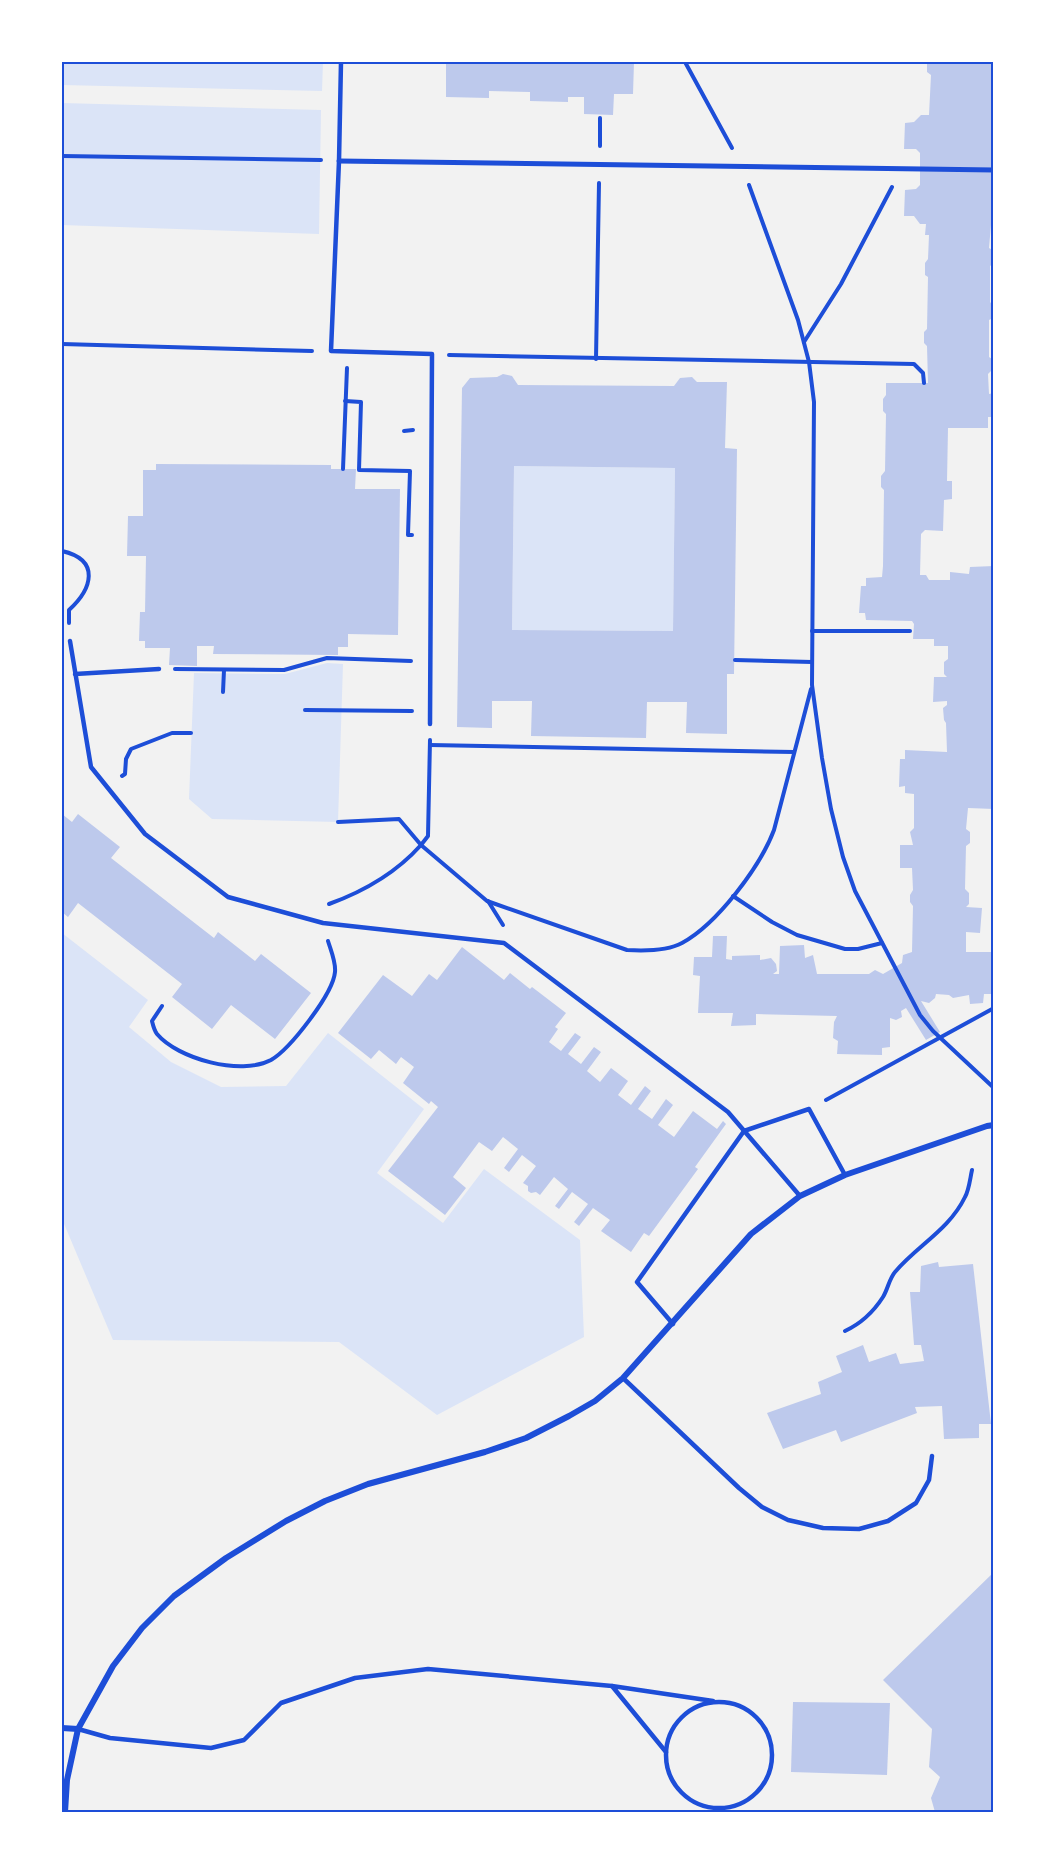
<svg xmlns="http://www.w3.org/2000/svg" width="1055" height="1874" font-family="'Work Sans',sans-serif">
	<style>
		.green { fill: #dbe4f7 }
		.building { fill: #bdc9ec; fill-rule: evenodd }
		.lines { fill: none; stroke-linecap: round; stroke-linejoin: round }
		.path { stroke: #1d4ed8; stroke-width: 4 }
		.service { stroke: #1d4ed8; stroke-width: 4.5 }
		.pedestrian { stroke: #1d4ed8; stroke-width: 5 }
		.minor { stroke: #1d4ed8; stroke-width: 6 }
		.neatline { fill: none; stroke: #1d4ed8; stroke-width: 2 }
	</style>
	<rect width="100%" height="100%" fill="#f2f2f2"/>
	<g class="green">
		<path d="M62 62H323L322 91 62 85Z"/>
		<path d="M62 103 321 110 319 234 62 225Z"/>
		<path d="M514 466 675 468 673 631 512 630Z"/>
		<path d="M327 663 343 664 338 822 212 819 189 799 194 673 285 674Z"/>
		<path d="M62 933 148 1000 129 1027 171 1062 221 1087 286 1086 328 1033 424 1109 377 1173 443 1223 484 1169 580 1240 584 1337 437 1415 339 1342 113 1340 62 1219Z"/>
	</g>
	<g class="building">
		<path d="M446 62H634L633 94H614L613 115 584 114V97H568V102L530 101V92L489 91V98L446 97Z"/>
		<path d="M927 62H992L994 76V226L991 225 989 248 994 251V263L990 266V302L994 307 993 318 989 320V357L992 359V370L988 374 989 394 994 393V417H988V428H948L947 481H952V499L944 500 943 531 925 530 921 534 920 575H926L929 580H950V572L969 574 970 567 994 566V809L968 808 966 829 970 832V843L966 846 965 889 969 893V904L966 907 982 908 980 933 966 932V952H994V994H984L983 1003 970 1004 969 995 953 998 949 995 936 994 935 998 929 1003 921 1001 940 1032 926 1040 906 1008 901 1011 902 1017 896 1020 890 1018V1047L882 1048V1055L837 1054 838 1041 833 1038 834 1022 837 1016 756 1014V1025L731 1026 733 1013H698L700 976 693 975 694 957H712L713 936H727L726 959 732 960V956L760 955V960L771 958 776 964 777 971 773 974H779L780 946 804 945 805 958 813 955 817 974H869L875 970 883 974 902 963 903 955 912 952 913 906 910 902V895L913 890 912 868H900V845H913L910 832 914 828V794L905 793V786L899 787 900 759H905V750L947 752 946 723 944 720 943 708 947 705V701L933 702 934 677H947L944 674V662L948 659V646H934V639H913L914 624 912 621 866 620 865 613H859L861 586H866V578L882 577 883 566 884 490 881 487V476L885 471 886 414 883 411V399L886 395V383H928L927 346 924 343V332L927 329 928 277 925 275V263L928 259 929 235H925L926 224H920L914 216H904L905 190 916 189 920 185V153L916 149H904L905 123 914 122 921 115H929L931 75 927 72Z"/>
		<path d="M503 374 512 376 518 385 674 386 680 378 692 377 697 382H727L725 448 737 449 734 674H727V734L686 733 687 702H647L646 738 531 736 532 701H492V728L457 727 462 388 470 378 497 377ZM514 466 675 468 673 631 512 630Z"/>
		<path d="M156 464 331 465V469H356L355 489H400L398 635 348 634V647H338V655L213 654 214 646H197V666L169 665 170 648H145V641H139L140 612H145L146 556H127L128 516H143V470H156Z"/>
		<path d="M62 814 72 822 78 814 120 847 111 858 214 938 218 932 255 961 261 954 311 993 275 1039 231 1005 212 1029 172 997 182 984 78 903 68 917 62 912Z"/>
		<path d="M462 947 504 980 510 973 530 989 532 987 566 1013 555 1027 558 1029 549 1042 561 1051 575 1033 581 1037 568 1054 581 1064 594 1047 601 1052 587 1071 600 1082 611 1068 628 1081 618 1095 631 1105 645 1086 651 1091 638 1109 652 1119 666 1099 673 1105 658 1125 674 1137 693 1111 717 1129 723 1121 726 1124 695 1167 698 1169 649 1236 644 1233 631 1252 601 1231 610 1220 593 1208 579 1226 574 1222 588 1204 572 1192 559 1209 555 1206 568 1189 554 1177 540 1195 536 1192 531 1193 528 1191V1186L523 1183 536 1166 522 1155 509 1172 504 1168 518 1149 503 1137 492 1151 479 1142 453 1177 466 1188 445 1215 388 1171 438 1107 431 1101 429 1104 403 1083 414 1067 401 1057 396 1064 379 1050 371 1059 338 1033 383 975 412 996 429 974 437 980Z"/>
		<path d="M938 1262 939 1267 973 1264 991 1424H979V1438L944 1439 942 1406 915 1407 917 1413 841 1442 836 1430 783 1449 767 1413 821 1394 818 1382 842 1372 836 1356 863 1345 869 1362 896 1353 900 1364 924 1361 921 1345H914L910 1292H920L921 1266Z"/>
		<path d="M994 1572V1812H935L931 1798 940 1777 929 1767 932 1729 883 1680Z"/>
		<path d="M793 1702 890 1703 887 1775 791 1772Z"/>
	</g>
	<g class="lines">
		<g class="path">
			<path d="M685 62 732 148"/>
			<path d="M600 146V118"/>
			<path d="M62 156 321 160"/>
			<path d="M749 185 798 320 809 362 814 402 812 685 822 758 831 809 843 857 855 891 920 1015 933 1031 994 1088"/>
			<path d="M804 342 841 284 892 187"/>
			<path d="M62 344 312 351"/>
			<path d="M449 355 914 364 923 373 924 383"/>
			<path d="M596 359 599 183"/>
			<path d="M345 401 361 402 359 470 410 471 408 535H412"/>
			<path d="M404 431 413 430"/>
			<path d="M343 469 347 368"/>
			<path d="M62 551C101 560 92 589 69 610V623"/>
			<path d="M812 631H910"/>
			<path d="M735 660 812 662"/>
			<path d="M175 669 284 670 327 658 411 661"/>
			<path d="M223 692 224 670"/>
			<path d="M305 710 412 711"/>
			<path d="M430 740 428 836 421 845 487 901 627 950C644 951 667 951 682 943 717 924 760 867 774 830L811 689"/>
			<path d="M430 745 794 752"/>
			<path d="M122 776 125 774 126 759 131 749 172 733H191"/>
			<path d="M733 896 772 922 797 935 845 949H858L882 943"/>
			<path d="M488 901 503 925"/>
			<path d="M329 904C365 891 396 873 421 845L399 819 338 822"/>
			<path d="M162 1006 152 1021C153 1025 154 1030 157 1034 178 1059 241 1076 271 1060 290 1049 333 994 335 972 336 962 331 951 328 941"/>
			<path d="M826 1100 994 1008"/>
			<path d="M845 1331C860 1324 874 1311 883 1297 888 1289 889 1279 895 1272 918 1245 949 1230 965 1197 969 1190 970 1179 972 1170"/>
		</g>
		<g class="service">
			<path d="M341 62 339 161 331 351 432 354 430 724"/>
			<path d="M70 641 91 767 145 834 228 897 323 923 504 943 728 1112 800 1196"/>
			<path d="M75 674 159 669"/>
			<path d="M673 1324 637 1282 744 1131 809 1109 845 1175"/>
			<path d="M623 1378 739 1488 762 1507 788 1520 823 1528 859 1529 888 1521 916 1503 929 1480 932 1456"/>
			<circle cx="719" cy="1755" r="53"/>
			<path d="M78 1729 110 1738 211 1748 244 1740 281 1703 355 1678 428 1669 612 1686"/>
			<path d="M666 1752 612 1686 713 1701"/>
		</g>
		<path class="pedestrian" d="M339 161 994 170"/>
		<g class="minor">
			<path d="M62 1728 78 1729"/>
			<path d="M65 1812 67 1780 78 1729 113 1666 142 1628 174 1596 226 1558 286 1521 325 1501 368 1484 485 1452 526 1438 569 1416 595 1401 623 1378 751 1234 800 1196 845 1175 987 1126 994 1125"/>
		</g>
	</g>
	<rect width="1055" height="1874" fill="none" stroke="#ffffff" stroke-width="126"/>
	<rect x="63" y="63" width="929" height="1748" class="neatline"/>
</svg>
